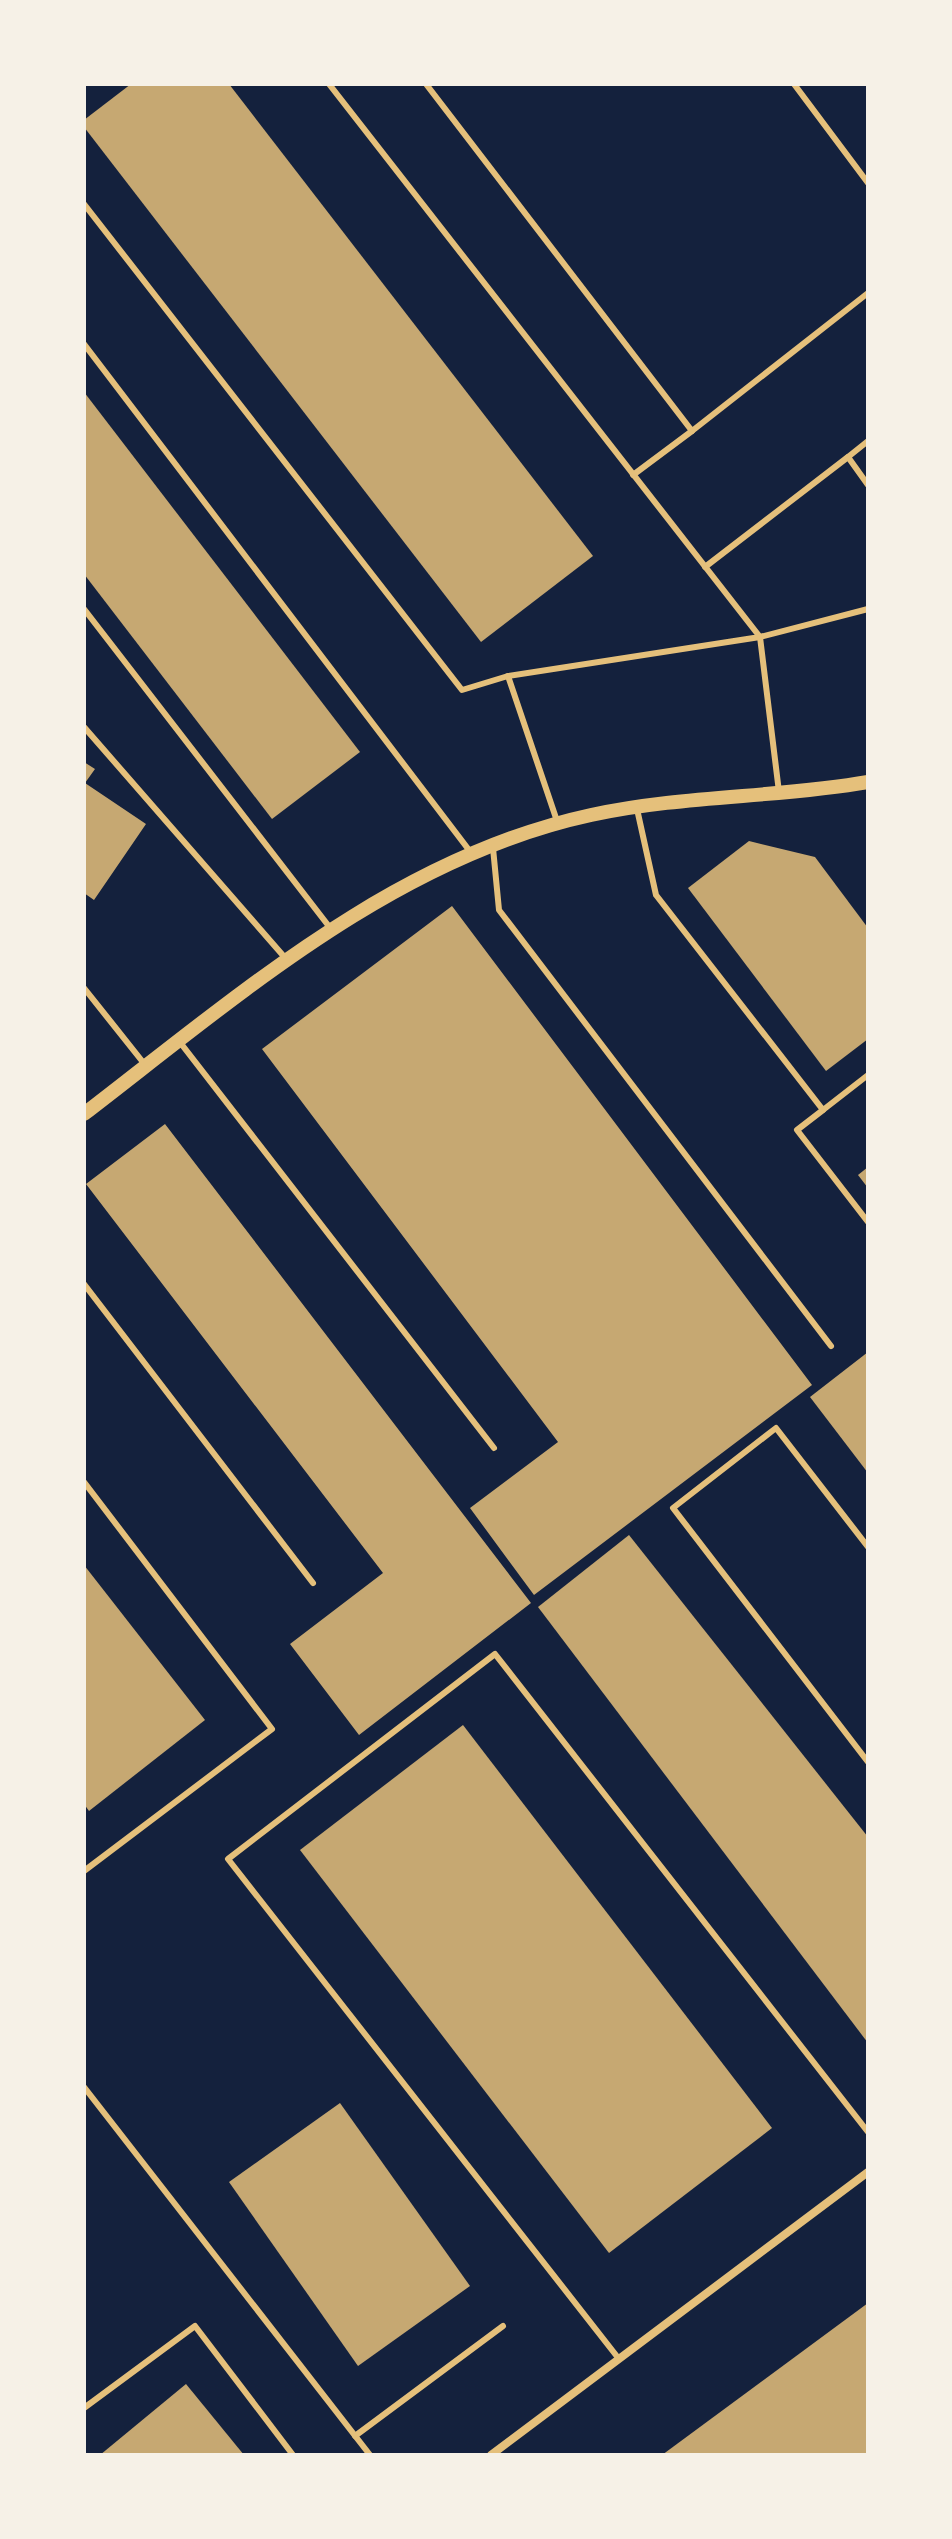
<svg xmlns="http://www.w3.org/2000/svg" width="952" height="2539" font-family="'IBM Plex Sans',sans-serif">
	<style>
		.building { fill: #c6a872 }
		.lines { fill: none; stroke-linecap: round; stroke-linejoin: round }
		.service { stroke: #e5c07b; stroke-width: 6 }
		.minor { stroke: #e5c07b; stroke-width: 8 }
		.tertiary { stroke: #e5c07b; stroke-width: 14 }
	</style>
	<rect width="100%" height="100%" fill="#14213d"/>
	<g class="building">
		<path d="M131 84H229L593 556 481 642 84 127V120Z"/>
		<path d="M84 392 360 752 272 819 84 574Z"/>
		<path d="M84 762 95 769 85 783 146 824 94 900 84 893Z"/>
		<path d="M749 841 815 857 868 928V1039L826 1071 688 888Z"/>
		<path d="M452 906 812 1385 534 1595 470 1508 558 1442 262 1049Z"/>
		<path d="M165 1124 531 1603 359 1735 290 1644 383 1573 86 1184Z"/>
		<path d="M868 1167V1188L858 1175Z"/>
		<path d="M868 1352V1473L810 1397Z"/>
		<path d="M629 1535 868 1837V2043L538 1607Z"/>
		<path d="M84 1565 205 1720 89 1811 84 1804Z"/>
		<path d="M463 1725 772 2128 609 2253 300 1850Z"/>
		<path d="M340 2103 470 2286 358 2366 229 2182Z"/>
		<path d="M868 2303V2455H662Z"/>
		<path d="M186 2384 244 2455H100Z"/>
	</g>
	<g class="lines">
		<g class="service">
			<path d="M329 84 760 637 508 676"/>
			<path d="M426 84 692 431 868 293"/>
			<path d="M794 84 868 183"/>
			<path d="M84 204 462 690 508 676 558 824"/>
			<path d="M84 344 472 854"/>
			<path d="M868 441 848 457 868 485"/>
			<path d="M633 475 692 431"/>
			<path d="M705 567 848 457"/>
			<path d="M84 609 331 929"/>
			<path d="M84 727 287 960"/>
			<path d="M779 792 760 637 868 609"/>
			<path d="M637 809 656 895 823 1110 868 1075"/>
			<path d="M493 848 499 910 831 1346"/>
			<path d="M84 988 146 1066"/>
			<path d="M179 1041 494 1448"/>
			<path d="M823 1110 797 1130 868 1222"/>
			<path d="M84 1284 313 1583"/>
			<path d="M84 1482 272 1729 84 1871"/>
			<path d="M868 1547 776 1428 673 1508 868 1762"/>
			<path d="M84 2087 370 2455"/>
			<path d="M619 2359 228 1859 495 1654 868 2132"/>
			<path d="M84 2408 195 2326 293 2455"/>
			<path d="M355 2436 503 2326"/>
		</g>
		<path class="minor" d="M491 2455 868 2172"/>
		<path class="tertiary" d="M84 1114C239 995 396 857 591 815 683 795 776 798 868 782"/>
	</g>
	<rect width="952" height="2539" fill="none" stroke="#f6f1e7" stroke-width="172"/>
</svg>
